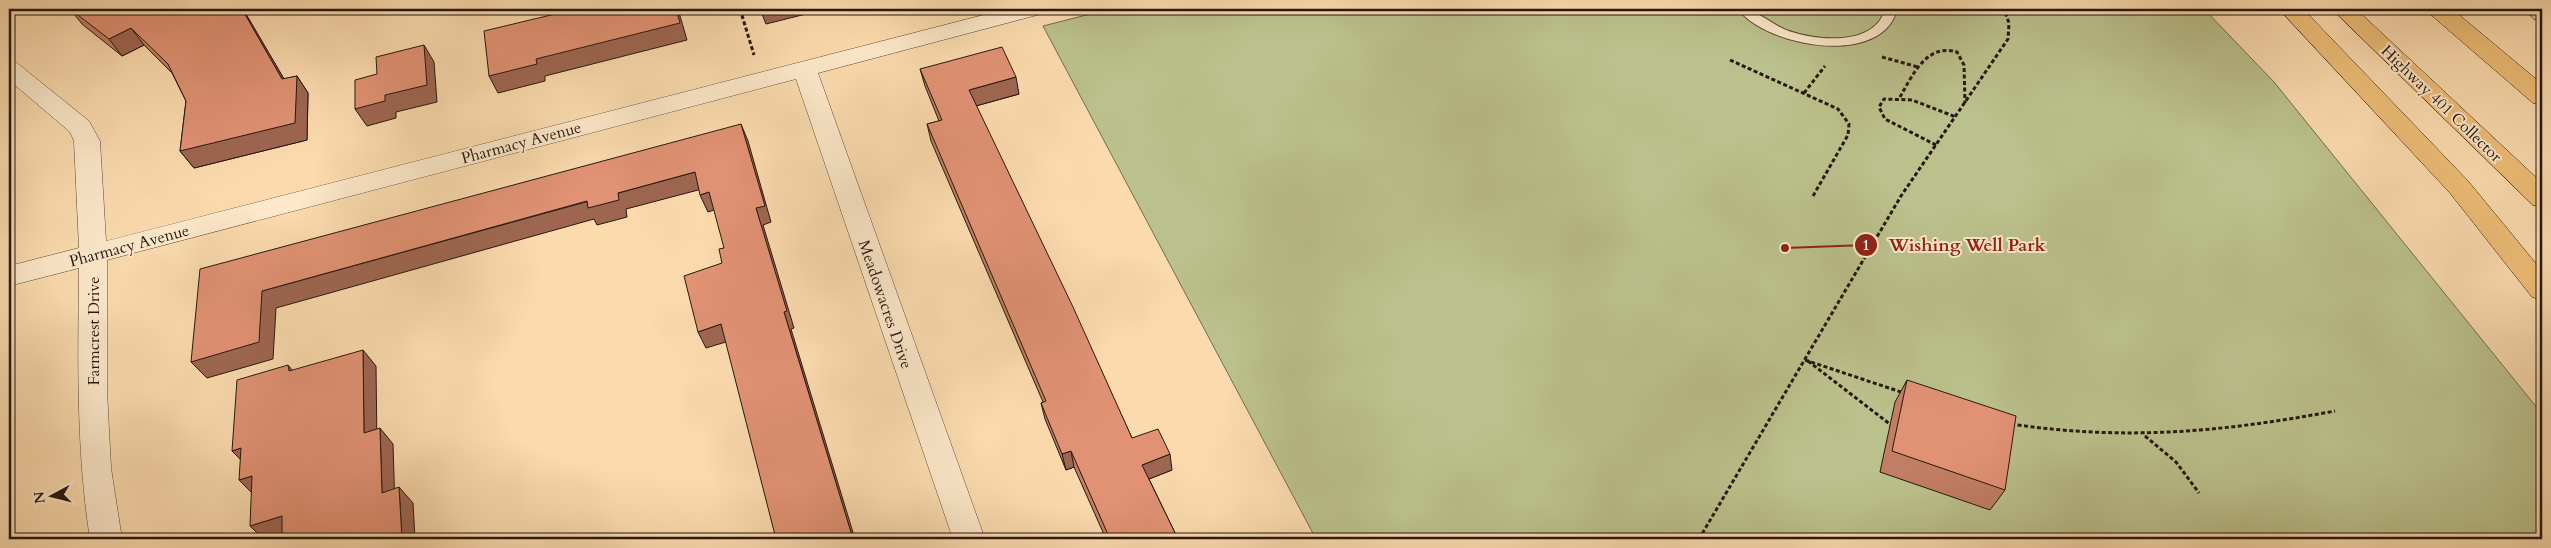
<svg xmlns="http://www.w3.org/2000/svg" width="2551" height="548" font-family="Cardo,serif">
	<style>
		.green { fill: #bbc18c; stroke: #716c4e }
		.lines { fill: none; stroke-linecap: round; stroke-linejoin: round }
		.lane-casing { stroke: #5c4837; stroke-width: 2 }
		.street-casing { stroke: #5c4837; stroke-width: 1 }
		.highway-casing { stroke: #27170f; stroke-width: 1 }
		.path { stroke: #27170f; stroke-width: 3; stroke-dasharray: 4 2.5; stroke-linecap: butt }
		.lane { fill: #fce8ca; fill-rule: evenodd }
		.street { fill: #fce8ca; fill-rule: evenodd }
		.highway { fill: #eebe77; fill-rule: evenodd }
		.wall { fill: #c27e64; stroke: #27170f }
		.shaded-wall { fill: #9e6651; stroke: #27170f }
		.building { fill: #e19274; stroke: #27170f }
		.labels { text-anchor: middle; stroke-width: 4; stroke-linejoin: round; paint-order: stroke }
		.street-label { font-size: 16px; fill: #27170f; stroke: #fce8ca }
		.leader { fill: none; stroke: #8f2418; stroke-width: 2 }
		.callout-dot { fill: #8f2418; stroke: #fce8ca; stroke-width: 2 }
		.mark-label { font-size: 15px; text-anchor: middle; font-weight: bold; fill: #fff }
		.callout-label { font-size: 18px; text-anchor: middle; font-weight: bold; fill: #8f2418; stroke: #fce8ca; stroke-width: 4; stroke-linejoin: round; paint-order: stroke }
	</style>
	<rect width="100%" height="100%" fill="#fbdbae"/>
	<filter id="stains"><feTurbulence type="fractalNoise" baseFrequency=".004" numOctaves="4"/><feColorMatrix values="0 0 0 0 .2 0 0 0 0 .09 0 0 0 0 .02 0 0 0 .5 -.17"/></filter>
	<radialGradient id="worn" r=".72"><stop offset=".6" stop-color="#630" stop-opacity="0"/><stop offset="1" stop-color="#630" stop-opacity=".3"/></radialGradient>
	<path class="green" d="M1110 9H2204L2274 82 2542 414V539H1316L1043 26Z"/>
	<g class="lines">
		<defs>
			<path id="lane" d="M1738 9C1756 8 1769 23 1786 30 1816 41 1875 47 1885 9H1897C1883 68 1766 47 1738 9Z"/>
			<path id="street" d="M1007 9H1044L1041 14 818 73 985 539H953L796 79 107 260V391L111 468 122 539H90C76 449 78 359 79 268L9 286V266L79 248 74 141 70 132 9 80V60L17 63 89 121 100 141 106 241Z"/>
			<g id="highway">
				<path d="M2279 9H2303L2468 181 2542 271V300L2532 297 2450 193Z"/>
				<path d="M2332 9H2356L2542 183V207L2533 205Z"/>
				<path d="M2427 9H2452L2542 84V105L2533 103 2430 14Z"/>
				<path d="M2524 9H2542V21L2534 19Z"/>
			</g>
		</defs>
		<use href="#lane" class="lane-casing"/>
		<use href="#street" class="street-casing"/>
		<use href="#highway" class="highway-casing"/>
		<g class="path">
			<path d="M740 9 754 55"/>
			<path d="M1882 57 1918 67"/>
			<path d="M1730 60 1838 109 1849 124 1848 135 1813 196"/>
			<path d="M1804 93 1825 66"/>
			<path d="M1900 97C1913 74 1927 43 1957 52L1964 65 1965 103"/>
			<path d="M1936 145 1885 119 1879 107 1884 99 1912 100 1956 117"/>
			<path d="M1805 360 1904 393"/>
			<path d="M1808 361 1891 425"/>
			<path d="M2011 424C2125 441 2222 432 2335 411"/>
			<path d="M2145 436 2176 462 2199 493"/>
			<path d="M1699 539 1901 196 2008 39 2009 23 2004 9"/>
		</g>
		<use href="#lane" class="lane"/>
		<use href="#street" class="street"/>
		<use href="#highway" class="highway"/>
	</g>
	<g class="wall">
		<path d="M70 9H243L284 79 297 76 308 93 307 140 194 168 180 151 186 101 172 73 144 45 122 56 82 24Z"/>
		<path d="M920 69 1019 94 976 106 1132 438 1172 470 1149 479 1178 539H1106L1074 467 1066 470 1045 419 1041 403 1043 402 931 141 927 124 939 121 925 86Z"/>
		<path d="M1907 380 2005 490 1990 510 1880 472 1895 402Z"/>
	</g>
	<g class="shaded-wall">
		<path d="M242 9H243L294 96 282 79Z"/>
		<path d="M676 9H678L687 40 545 76V81L498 93 489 76 536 59Z"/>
		<path d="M760 9H826L766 24Z"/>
		<path d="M131 28 144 45 122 56 109 39Z"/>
		<path d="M424 45 434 62 437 102 396 112V118L367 126 355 109Z"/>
		<path d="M297 76 308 93 307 140 194 168 180 151Z"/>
		<path d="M1016 77 1019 94 972 107 969 90Z"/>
		<path d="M741 124 748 141 771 222 763 225 794 328 791 329 855 539H853L784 312 756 208Z"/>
		<path d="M695 172 702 189 626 209 627 217 597 225 594 219 276 308 273 359 207 378 191 362 262 291Z"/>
		<path d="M709 192 717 209 708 212 700 195Z"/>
		<path d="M721 324 729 341 706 348 698 332Z"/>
		<path d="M363 350 376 366 377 449 364 433Z"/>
		<path d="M288 365 302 382 289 371Z"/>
		<path d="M380 428 393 444 395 509 382 493Z"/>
		<path d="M241 448 248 467 232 451Z"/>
		<path d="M1071 451 1074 467 1066 470 1062 454Z"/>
		<path d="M1170 454 1172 470 1144 481 1142 465Z"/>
		<path d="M252 476 255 496 239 480Z"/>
		<path d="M399 487 413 503 415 539H402Z"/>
		<path d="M282 516 298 532 274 539H263L250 526Z"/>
	</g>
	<g class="building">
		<path d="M70 9H242L282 79 297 76 295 123 180 151 186 101 168 64 131 28 109 39Z"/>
		<path d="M576 9H676L680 23 536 59 537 64 489 76 484 31Z"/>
		<path d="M424 45 427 85 385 95V101L355 109V80L377 74 376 57Z"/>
		<path d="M1002 47 1016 77 969 90 1073 307 1132 438 1158 429 1170 454 1142 465 1178 539H1110L1071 451 1062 454 1041 403 1046 401 927 124 942 120 920 69Z"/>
		<path d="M741 124 765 206 756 208 787 311 784 312 853 539H776L721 324 698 332 684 276 722 263 719 249 724 248 709 192 700 195 695 172 618 193 619 200 588 208 587 201 262 291 259 342 191 362 200 269Z"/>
		<path d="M363 350 364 433 380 428 382 493 399 487 402 539H282V516L250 526 252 476 239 480 241 448 232 451 237 380 288 365 289 371Z"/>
		<path d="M1907 380 2016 416 2005 490 1892 451Z"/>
	</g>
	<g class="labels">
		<g class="street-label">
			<text transform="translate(2442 103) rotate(44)" y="6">Highway 401 Collector</text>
			<text transform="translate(521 142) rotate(-15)" y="6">Pharmacy Avenue</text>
			<text transform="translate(129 245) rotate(-15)" y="6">Pharmacy Avenue</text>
			<text transform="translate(886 304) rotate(71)" y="6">Meadowacres Drive</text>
			<text transform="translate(93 331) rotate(-90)" y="6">Farmcrest Drive</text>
		</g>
	</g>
	<path class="leader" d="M1785 248L1866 245"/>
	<g class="callout-dot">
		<circle cx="1785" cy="248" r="5"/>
		<circle cx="1866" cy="245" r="12"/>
	</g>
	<g class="mark-label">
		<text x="1866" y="250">1</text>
	</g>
	<g class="callout-label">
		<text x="1967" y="251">Wishing Well Park</text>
	</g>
	<rect width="2551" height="548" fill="none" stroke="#fbdbae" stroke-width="30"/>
	<rect x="10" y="10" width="2531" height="528" fill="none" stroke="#27170f" stroke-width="2.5"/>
	<rect x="15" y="15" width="2521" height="518" fill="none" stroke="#27170f"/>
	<g transform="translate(52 496) rotate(263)" stroke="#fce8ca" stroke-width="4" paint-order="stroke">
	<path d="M0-4L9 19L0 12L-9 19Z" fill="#27170f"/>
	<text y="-8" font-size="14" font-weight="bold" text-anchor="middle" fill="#27170f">N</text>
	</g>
	<rect width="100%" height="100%" filter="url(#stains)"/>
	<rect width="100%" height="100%" fill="url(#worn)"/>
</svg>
